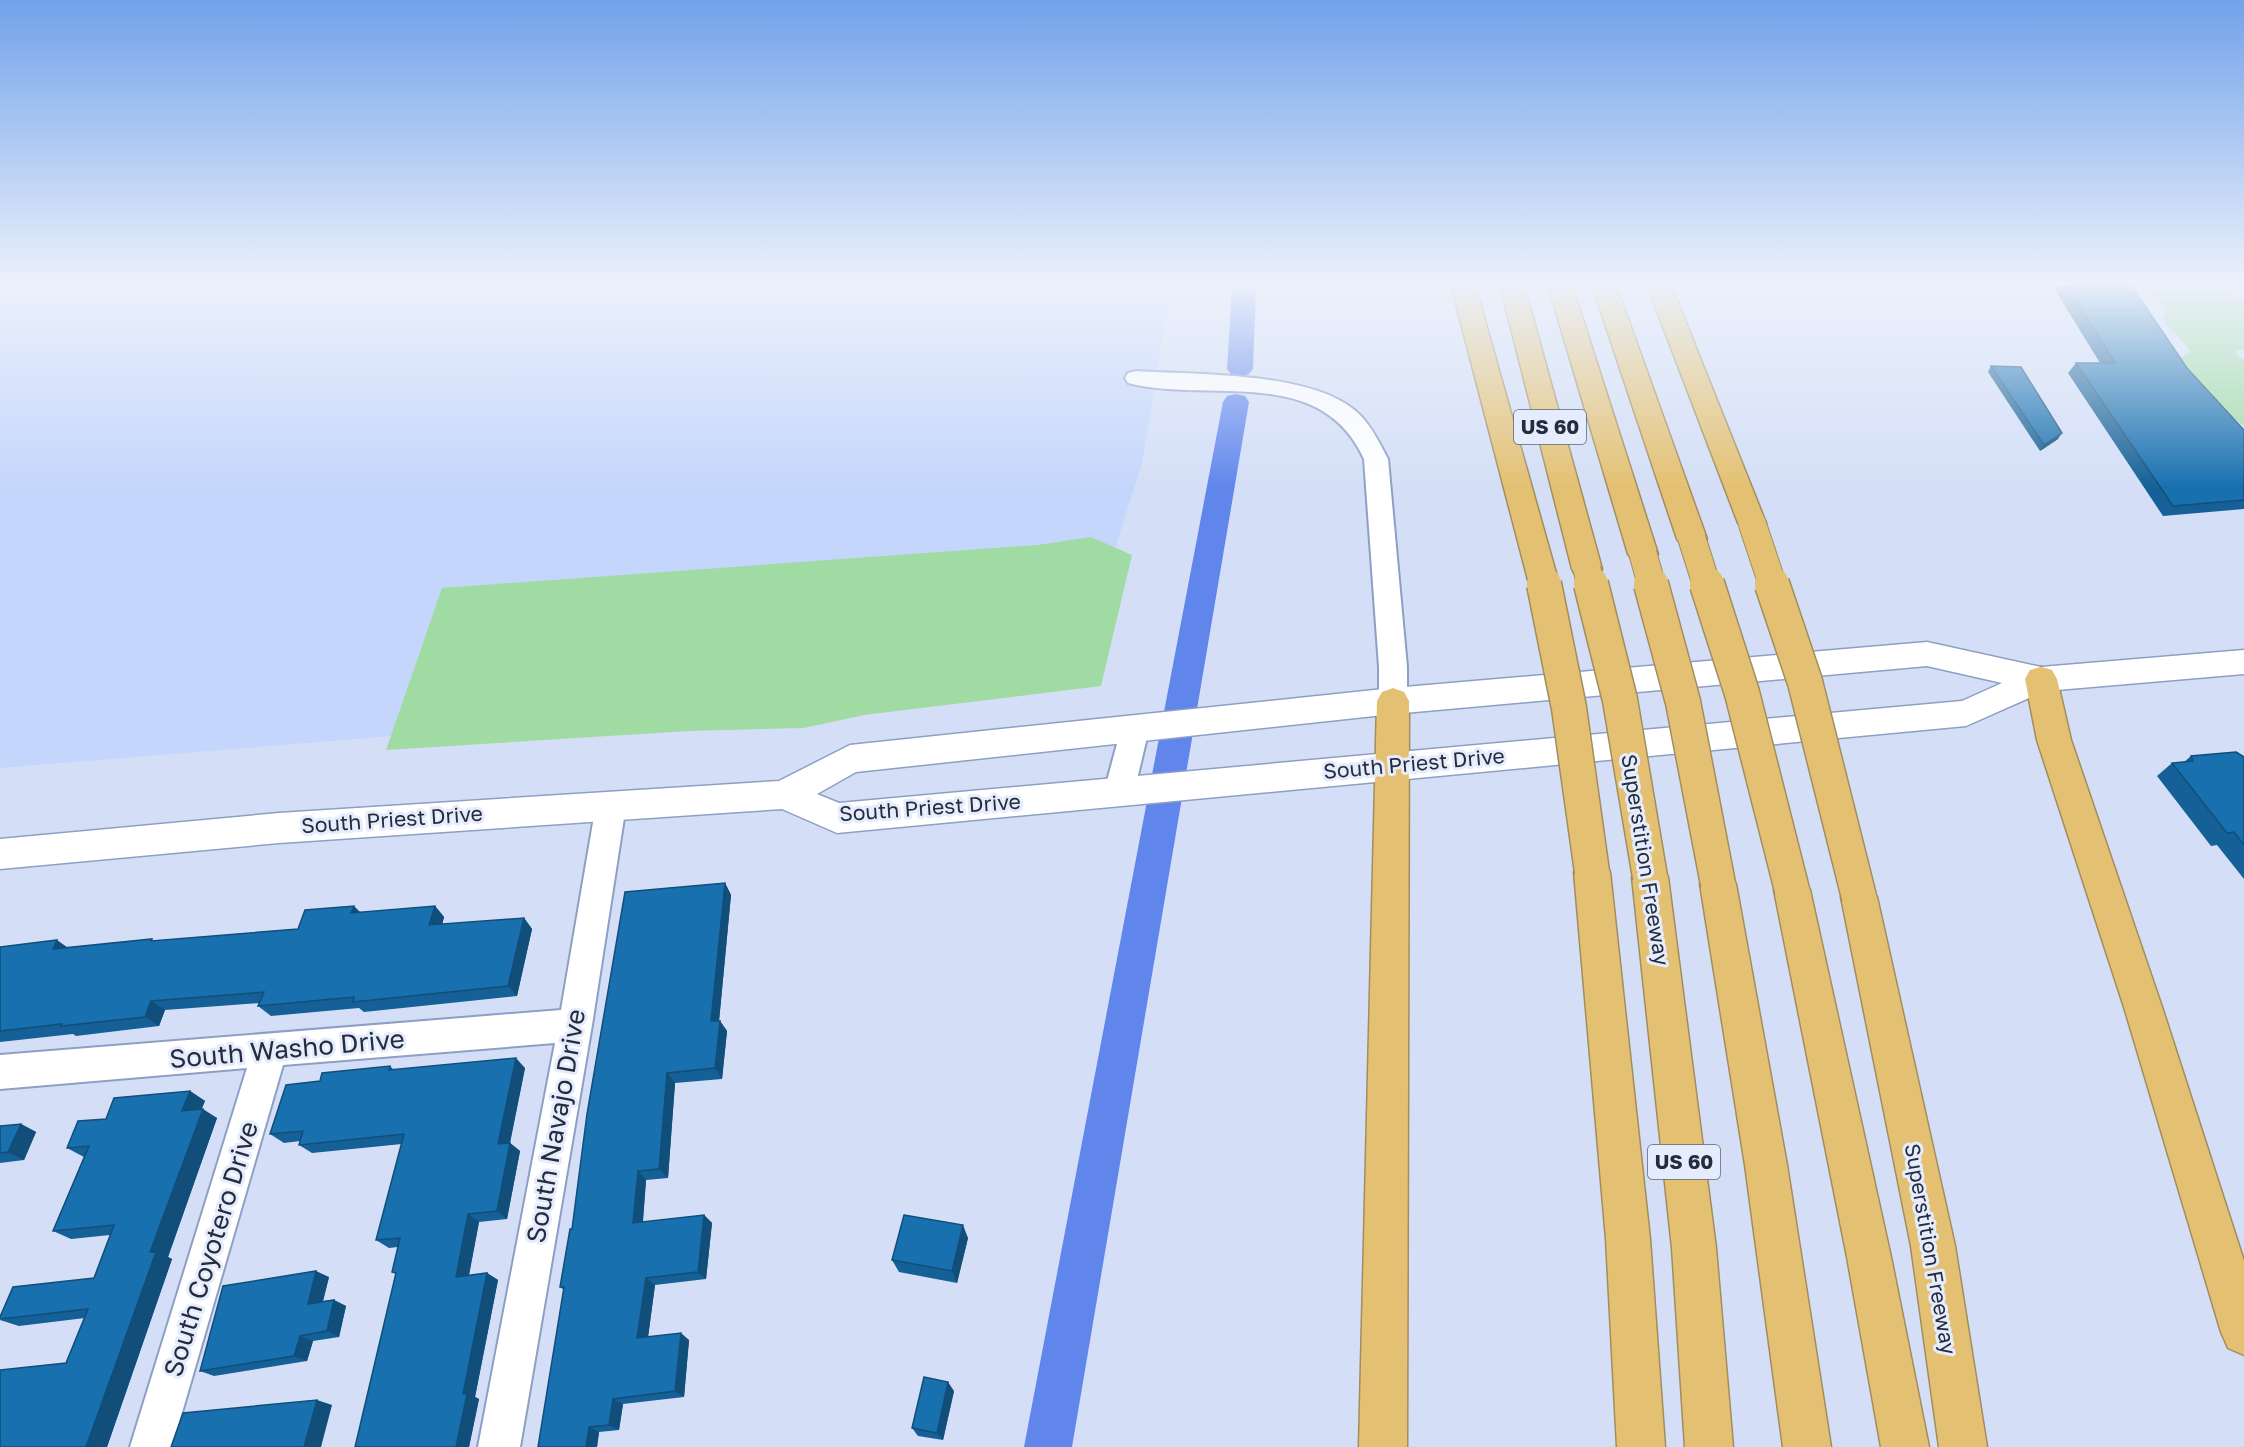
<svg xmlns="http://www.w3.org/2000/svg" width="2244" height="1447" font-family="'Golos Text',sans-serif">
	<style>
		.built { fill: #c5d6fc }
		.green { fill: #a0dba4 }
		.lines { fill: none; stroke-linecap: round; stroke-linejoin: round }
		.canal { fill: #6086ec; fill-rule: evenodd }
		.minor-casing { stroke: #8e9fc5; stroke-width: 4 }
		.secondary-casing { stroke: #8e9fc5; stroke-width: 3 }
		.motorway-casing { stroke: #a18d5f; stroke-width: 3 }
		.minor { fill: #fff; fill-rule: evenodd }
		.secondary { fill: #fff; fill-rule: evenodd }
		.motorway { fill: #e4c172; fill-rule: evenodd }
		.motorway-bridge-far1-casing { stroke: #a18d5f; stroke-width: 29; stroke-linecap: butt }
		.motorway-bridge-casing { stroke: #a18d5f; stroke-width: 37; stroke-linecap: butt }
		.motorway-bridge-far1 { stroke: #e4c172; stroke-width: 27 }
		.motorway-bridge { stroke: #e4c172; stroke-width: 34 }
		.wall { fill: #156096 }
		.shaded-wall { fill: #114e7a }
		.building { fill: #1870af; stroke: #114e7a; stroke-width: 1.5 }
		.labels { text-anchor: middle; stroke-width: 6; stroke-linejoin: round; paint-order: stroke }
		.shield { fill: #e5ecfd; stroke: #5f6675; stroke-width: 1.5 }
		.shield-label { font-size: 20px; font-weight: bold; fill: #252c3b }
		.street-label { font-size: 21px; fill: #252c3b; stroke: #e5ecfd }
		.near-street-label { font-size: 26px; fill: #252c3b; stroke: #e5ecfd }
	</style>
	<rect width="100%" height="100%" fill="#d4dff7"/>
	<path class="built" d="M0 285H1171L1142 463 1115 549 1059 682 0 768Z"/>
	<g class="green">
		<path d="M2140 285H2220L2231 294 2244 300V348L2236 351 2237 355 2244 360V426L2211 401 2179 359 2191 351 2163 320 2165 307Z"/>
		<path d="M1091 537 1132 555 1101 686 864 715 804 728 689 731 386 750 442 588 1037 545Z"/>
	</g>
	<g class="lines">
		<g class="canal">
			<path d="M1232 285H1256L1253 369 1249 374 1240 377 1231 374 1227 369Z"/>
			<path d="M1236 394 1245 396 1249 402 1072 1447H1024L1223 402 1227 396Z"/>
		</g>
		<defs>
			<g id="minor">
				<path d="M1136 371C1196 375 1319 371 1361 416 1373 429 1380 444 1388 459L1407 667V701L1403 709 1393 712 1383 709 1379 701V667L1364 459C1320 363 1210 404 1128 383L1125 378 1128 373Z"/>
				<path d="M1135 718 1145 721 1149 729 1134 792 1130 801 1119 804 1108 801 1104 792 1121 729 1125 721Z"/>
				<path d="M611 793 622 796 626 805 592 1025 520 1447H478L555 1043 283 1065 172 1447H130L247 1068 0 1089V1055L561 1010 596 805 600 796Z"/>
			</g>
			<path id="secondary" d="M1927 642 2041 667 2244 650V674L2045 691 1966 726 837 833 782 809 279 843 0 869V839L279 813 779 781 850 745 1393 688ZM1927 666 2002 683 1962 701 839 803 817 794 856 772 1393 714Z"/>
			<g id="motorway">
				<path d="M1451 285H1475L1558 580 1554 588 1543 591 1532 588 1528 580Z"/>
				<path d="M1500 285H1524L1602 569 1598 576 1587 580 1576 576 1572 569Z"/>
				<path d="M1548 285H1572L1658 554 1653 561 1643 564 1633 561 1628 554Z"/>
				<path d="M1592 285H1616L1707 539 1702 546 1692 549 1682 546 1677 539Z"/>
				<path d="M1647 285H1671L1766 523 1762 530 1752 533 1742 530 1738 523Z"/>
				<path d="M2041 667 2052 670 2057 679 2071 740 2162 1007 2244 1261V1355L2228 1348 2221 1332 2124 1007 2037 740 2025 679 2030 670Z"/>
				<path d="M1393 688 1404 692 1409 701 1407 1447H1359L1377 701 1382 692Z"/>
				<path d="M1592 856 1605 861 1610 872 1650 1239 1665 1447H1617L1606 1239 1574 872 1579 861Z"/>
				<path d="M1650 861 1663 866 1668 877 1716 1248 1733 1447H1685L1672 1248 1632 877 1637 866Z"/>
				<path d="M1718 868 1731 873 1736 884 1787 1165 1831 1447H1783L1745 1165 1700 884 1705 873Z"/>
				<path d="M1792 874 1805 879 1810 890 1891 1257 1929 1447H1881L1847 1257 1774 890 1779 879Z"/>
				<path d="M1859 881 1872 886 1877 897 1955 1246 1987 1447H1939L1911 1246 1841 897 1846 886Z"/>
			</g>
		</defs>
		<use href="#minor" class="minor-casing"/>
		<use href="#secondary" class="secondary-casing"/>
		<use href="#motorway" class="motorway-casing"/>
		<use href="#minor" class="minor"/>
		<use href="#secondary" class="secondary"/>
		<use href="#motorway" class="motorway"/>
		<defs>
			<g id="motorway-bridge-far1">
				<path d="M1752 523 1773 586"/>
				<path d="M1692 539 1707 586"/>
				<path d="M1643 554 1652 586"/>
				<path d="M1587 569 1591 586"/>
				<path d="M1543 580 1544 586"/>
			</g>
			<g id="motorway-bridge">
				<path d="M1544 584 1569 708 1592 872"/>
				<path d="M1591 584 1620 700 1650 877"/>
				<path d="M1651 584 1683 702 1718 884"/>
				<path d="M1707 584 1742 693 1792 890"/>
				<path d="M1772 584 1805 682 1859 897"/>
			</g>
		</defs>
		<use href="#motorway-bridge-far1" class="motorway-bridge-far1-casing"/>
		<use href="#motorway-bridge" class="motorway-bridge-casing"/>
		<use href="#motorway-bridge-far1" class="motorway-bridge-far1"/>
		<use href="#motorway-bridge" class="motorway-bridge"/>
	</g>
	<g class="wall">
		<path d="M2052 285H2131L2187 368 2244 430V509L2163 516 2068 373 2076 363H2100Z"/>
		<path d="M1991 366 2058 439 2040 451 1988 372Z"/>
		<path d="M2191 756 2244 757V879L2217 845 2211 846 2157 776 2172 763 2184 762Z"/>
		<path d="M725 883 731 895 719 1021H720L727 1031 722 1079 675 1083 668 1178 646 1180 643 1222 704 1215 712 1223 706 1279 655 1285 648 1337 689 1340 684 1397 623 1404 619 1430 599 1432 597 1447H538L564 1290 560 1287 572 1229Z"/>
		<path d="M435 906 444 917 442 925 524 918 532 929 517 996 364 1012 359 1008 271 1016 258 1006 260 1003 165 1010 159 1026 76 1036 73 1034 0 1042V947L67 948 298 929 361 913Z"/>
		<path d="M390 1066 394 1070 525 1068 510 1143 520 1151 507 1219 479 1222 469 1276 487 1273 498 1280 475 1397 479 1399 469 1447H355L396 1274 392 1272 398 1247 389 1248 376 1240 402 1144 312 1153 299 1145 300 1141 284 1143 270 1134 320 1081Z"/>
		<path d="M190 1091 205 1101 201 1110 217 1118 168 1257 172 1259 107 1447H0L66 1363 85 1318 19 1326 0 1320 94 1278 110 1235 71 1239 53 1231 84 1157 67 1148Z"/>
		<path d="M21 1124 36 1132 24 1160 0 1163V1126Z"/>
		<path d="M968 1238 957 1283 899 1272 892 1260Z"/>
		<path d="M329 1277 323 1301 334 1300 346 1306 339 1337 313 1341 307 1361 214 1376 200 1371Z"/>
		<path d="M954 1391 943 1440 918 1436 912 1428Z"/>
	</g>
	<g class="shaded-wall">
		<path d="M2062 433 2058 439 2040 451 2044 445Z"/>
		<path d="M725 883 731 895 718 1032 711 1021Z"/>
		<path d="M354 906 364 916 351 913Z"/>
		<path d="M435 906 444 917 439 936 429 925Z"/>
		<path d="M524 918 532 929 517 996 508 986Z"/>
		<path d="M57 940 71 950 53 949Z"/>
		<path d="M151 1001 165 1010 159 1026 145 1017Z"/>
		<path d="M720 1021 727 1031 722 1079 715 1068Z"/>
		<path d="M516 1058 525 1068 508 1152 498 1144Z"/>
		<path d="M667 1073 675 1083 668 1178 659 1169Z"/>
		<path d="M190 1091 205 1101 197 1120 182 1111Z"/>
		<path d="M203 1109 217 1118 168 1257 172 1259 107 1447H86L150 1252Z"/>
		<path d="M21 1124 36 1132 24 1160 8 1152Z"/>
		<path d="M510 1143 520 1151 507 1219 497 1211Z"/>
		<path d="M638 1171 646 1180 642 1231 633 1223Z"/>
		<path d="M468 1214 479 1222 467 1284 456 1277Z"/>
		<path d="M704 1215 712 1223 706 1279 698 1272Z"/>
		<path d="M963 1225 968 1238 957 1283 952 1271Z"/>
		<path d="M316 1271 329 1277 321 1309 308 1304Z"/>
		<path d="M487 1273 498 1280 475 1397 479 1399 469 1447H456L463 1394Z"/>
		<path d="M646 1278 655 1285 647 1345 637 1338Z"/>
		<path d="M334 1300 346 1306 339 1337 327 1331Z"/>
		<path d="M681 1333 689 1340 684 1397 675 1391Z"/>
		<path d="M300 1336 313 1341 307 1361 294 1356Z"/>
		<path d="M948 1382 954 1391 943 1440 937 1433Z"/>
		<path d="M613 1399 623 1404 619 1430 609 1425Z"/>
		<path d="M317 1400 332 1405 321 1447H304Z"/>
		<path d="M589 1427 599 1432 597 1447H586Z"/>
	</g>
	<g class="building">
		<path d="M2066 285H2131L2187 368 2244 430V500L2173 506 2076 363H2115Z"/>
		<path d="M1991 366 2021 367 2062 433 2044 445Z"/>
		<path d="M2236 752 2244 757V845L2234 832 2227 833 2172 763 2193 761 2191 756Z"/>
		<path d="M725 883 711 1021H720L715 1068 667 1073 659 1169 638 1171 633 1223 704 1215 698 1272 646 1278 637 1338 681 1333 675 1391 613 1399 609 1425 589 1427 586 1447H538L564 1287H560L570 1229H572L587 1114 625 892Z"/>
		<path d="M354 906 351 913 435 906 429 925 524 918 508 986 353 1002 354 997 258 1006 264 992 151 1001 145 1017 61 1026 62 1024 0 1031V947L57 940 53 949 152 939 151 941 298 929 305 910Z"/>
		<path d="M516 1058 498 1144 510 1143 497 1211 468 1214 456 1277 487 1273 463 1394H467L456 1447H355L396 1273 392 1272 400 1238 376 1240 404 1134 299 1145 303 1131 270 1134 286 1085 320 1081 322 1073 390 1066 389 1070Z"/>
		<path d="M190 1091 182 1111 203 1109 150 1252H156L86 1447H0V1370L66 1363 88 1309 0 1319V1317L13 1287 94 1278 114 1225 53 1231 89 1146 67 1148 78 1121 106 1119 114 1098Z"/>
		<path d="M21 1124 8 1152 0 1153V1126Z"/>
		<path d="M904 1215 963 1225 952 1271 892 1260Z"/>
		<path d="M316 1271 308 1304 334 1300 327 1331 300 1336 294 1356 200 1371 223 1286Z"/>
		<path d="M924 1377 948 1382 937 1433 912 1428Z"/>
		<path d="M317 1400 304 1447H171L183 1413Z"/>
	</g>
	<linearGradient id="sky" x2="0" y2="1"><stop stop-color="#71a2ea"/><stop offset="0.58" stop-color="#ecf1fb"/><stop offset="1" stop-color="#ecf1fb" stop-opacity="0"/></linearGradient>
	<rect width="2244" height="488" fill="url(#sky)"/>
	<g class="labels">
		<g class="shield">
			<rect x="1514" y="410" width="72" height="34" rx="4.5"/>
			<rect x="1648" y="1145" width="72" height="34" rx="4.5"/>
		</g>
		<g class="shield-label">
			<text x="1550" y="434">US 60</text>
			<text x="1684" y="1169">US 60</text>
		</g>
		<g class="street-label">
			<text transform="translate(1414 764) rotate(-5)" y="7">South Priest Drive</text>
			<text transform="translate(930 808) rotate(-4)" y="7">South Priest Drive</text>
			<text transform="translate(392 820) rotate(-4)" y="7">South Priest Drive</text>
			<text transform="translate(1645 860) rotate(81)" y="7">Superstition Freeway</text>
			<text transform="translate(1930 1249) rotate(80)" y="7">Superstition Freeway</text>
		</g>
		<g class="near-street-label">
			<text transform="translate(287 1049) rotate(-5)" y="9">South Washo Drive</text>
			<text transform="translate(556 1126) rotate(-80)" y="9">South Navajo Drive</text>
			<text transform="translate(211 1249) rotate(-73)" y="9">South Coyotero Drive</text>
		</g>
	</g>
</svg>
